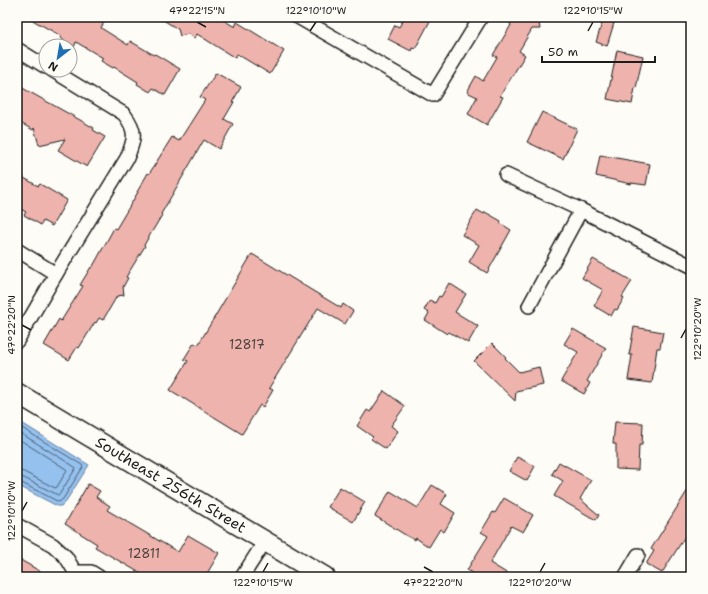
<svg xmlns="http://www.w3.org/2000/svg" width="708" height="594" font-family="'Shantell Sans',sans-serif">
	<style>
		.water { fill: #95c1ef; stroke: #657f9b }
		.lines { fill: none; stroke-linecap: round; stroke-linejoin: round }
		.shore { stroke: #4c5e70; stroke-width: 1 }
		.building { fill: #eeb3ac; stroke: #1c1c1c }
		.minor-casing { stroke: #1c1c1c; stroke-width: 16 }
		.secondary-casing { stroke: #1c1c1c; stroke-width: 22 }
		.minor { stroke: #fdfcf7; stroke-width: 13 }
		.secondary { stroke: #fdfcf7; stroke-width: 19 }
		.ticks { fill: none; stroke: #1c1c1c; stroke-width: 1.5 }
		.labels { text-anchor: middle; stroke-width: 3.5; stroke-linejoin: round; paint-order: stroke }
		.number-label { font-size: 13px; fill: #504240 }
		.street-label { font-size: 15px; fill: #1c1c1c; stroke: #fdfcf7 }
		.neatline { fill: none; stroke: #1c1c1c; stroke-width: 1.5 }
		.ticks-label { font-size: 10px; text-anchor: middle; fill: #1c1c1c }
	</style>
	<rect width="100%" height="100%" fill="#fdfcf7"/>
	<filter id="ink" filterUnits="userSpaceOnUse"><feTurbulence type="fractalNoise" baseFrequency=".025" numOctaves="2"/><feDisplacementMap in="SourceGraphic" scale="8" xChannelSelector="R" yChannelSelector="G"/><feConvolveMatrix kernelMatrix="1 2 1 2 8 2 1 2 1" color-interpolation-filters="sRGB"/></filter>
	<g filter="url(#ink)">
		<path class="water" d="M17 420 89 465 66 501 61 506H57L17 485Z"/>
		<g class="lines">
			<g class="shore">
				<path d="M17 425 82 465 83 467 63 499 59 502 20 482H17"/>
				<path d="M17 431 75 467 76 468 59 495H58L22 477 17 476"/>
				<path d="M17 438 66 469 67 470 57 487 55 488 24 472 17 470"/>
			</g>
		</g>
		<g class="building">
			<path d="M27 17H96L104 22 101 28 128 45 130 41 154 55 155 54 180 69 165 95 153 88 150 92 137 84 138 82 114 67 113 68 101 61 103 58 76 42 74 47 60 38 61 36Z"/>
			<path d="M158 17H218L235 27 237 22 284 51 270 74 237 54 235 58 197 34 195 38 188 34 180 36 178 29Z"/>
			<path d="M405 17H423L430 21 415 49 412 48 411 51 388 39 395 25 399 27Z"/>
			<path d="M514 17H538L540 29H532L519 51 525 55 500 96 503 97 487 125 468 114 477 97 467 92 476 76 483 81 497 57 493 55 511 25H510Z"/>
			<path d="M603 20 614 23 607 46 596 42Z"/>
			<path d="M617 50 643 56 636 88H635L632 104 607 99Z"/>
			<path d="M216 73 241 87 233 101 234 102 224 119 233 124 219 149 204 140 161 214 162 215 144 245 145 246 126 277 128 278 123 287 124 295 117 296 103 320 99 318 96 323 95 322 79 348 77 347 69 360 44 345 59 319 61 321 83 286 80 285 91 267 92 268 114 228 116 229 138 192H137L148 173 149 174 172 137 179 141 205 100 200 97Z"/>
			<path d="M17 85 80 120 94 128 93 130 105 137 87 167 58 150 65 139 39 145 34 128 33 130 17 121Z"/>
			<path d="M542 112 577 129 563 159 527 142Z"/>
			<path d="M600 155 650 164 646 185 631 183V184L596 176Z"/>
			<path d="M17 174 38 186 40 184 67 200 52 226 43 221 41 225 24 215 26 212 17 207Z"/>
			<path d="M477 210 484 214 485 212 501 221 500 223 511 230 487 273 469 262 479 245 462 235Z"/>
			<path d="M252 254 341 308 343 304 353 311 345 324 318 308 269 388 273 390 263 407 260 405 242 434 170 390 188 361 184 359 194 343 198 345Z"/>
			<path d="M593 259 632 281 622 297 624 298 617 310 615 309 611 316 594 306 603 290 582 278Z"/>
			<path d="M449 283 466 294 455 312 478 326 468 343 449 332 447 334 425 320 429 313 424 310 430 300 435 303 439 296 441 297Z"/>
			<path d="M634 327 663 332 660 348H657L652 383 628 380 632 355H629Z"/>
			<path d="M573 329 606 348 587 381 590 383 584 394 561 381 578 352 564 344Z"/>
			<path d="M492 343 506 357 505 358 519 372 539 367 543 385 516 391 515 401 474 361Z"/>
			<path d="M384 391 405 406 391 426 398 431 386 449 371 439 373 437 357 426 367 410 370 412Z"/>
			<path d="M615 422 643 423 642 445H639L638 470 616 469V444H613Z"/>
			<path d="M517 457 535 466 527 481 509 471Z"/>
			<path d="M559 462 591 480 580 499 599 515 596 520 554 496 563 481 552 474Z"/>
			<path d="M88 484 100 491 96 497 110 506 107 510 178 552 188 535 219 553 205 577H147L95 547 97 544 65 524Z"/>
			<path d="M432 485 447 494 441 504 455 513 444 532 440 529 429 547 416 538 415 540 407 536 375 516 390 491 418 508Z"/>
			<path d="M691 485V527L662 573 646 564 654 551 651 549Z"/>
			<path d="M340 487 365 502 353 522 328 507Z"/>
			<path d="M504 498 533 515 523 532 511 526 490 563 513 577H479L467 570 488 536 481 532 493 512 495 513Z"/>
			<path d="M17 558 50 577H17Z"/>
		</g>
		<g class="lines">
			<defs>
				<g id="minor">
					<path d="M298 17 433 95 481 17"/>
					<path d="M17 49 46 67"/>
					<path d="M506 175 581 210 691 266"/>
					<path d="M17 250 56 274"/>
					<path d="M529 306 581 210"/>
					<path d="M17 341 56 274 127 158C135 139 137 131 124 114L52 70"/>
					<path d="M17 525 53 545 66 557 75 572H91L99 577"/>
					<path d="M242 577 265 541"/>
					<path d="M625 577 638 555"/>
				</g>
				<g id="secondary">
					<path id="s1" d="M17 393 325 577"/>
				</g>
			</defs>
			<use href="#minor" class="minor-casing"/>
			<use href="#secondary" class="secondary-casing"/>
			<use href="#minor" class="minor"/>
			<use href="#secondary" class="secondary"/>
		</g>
	</g>
	<path class="ticks" d="M197 22 206 27M310 31 316 22M588 31 593 22M22 325 31 330M681 338 686 329M22 511 27 502M424 567 433 572M263 572 268 563M540 572 545 563"/>
	<g class="labels">
		<g class="number-label">
			<text x="247" y="349">12817</text>
			<text x="144" y="558">12811</text>
		</g>
		<g class="street-label">
			<text dy="5" stroke="none"><textPath href="#s1" startOffset="179">Southeast 256th Street</textPath></text>
		</g>
	</g>
	<rect width="708" height="594" fill="none" stroke="#fdfcf7" stroke-width="44"/>
	<g transform="translate(58 58) rotate(211)"><circle r="19" fill="#fdfcf7" stroke="#a3a29f"/>
	<path d="M0-3L7 15L0 10L-7 15Z" fill="#1f6fb2"/>
	<text y="-6" font-size="11" font-weight="bold" text-anchor="middle" fill="#1c1c1c">N</text>
	</g>
	<path d="M542 56v6h113v-6" fill="none" stroke="#1c1c1c" stroke-width="2"/>
	<text x="548" y="56" font-size="12" fill="#1c1c1c" stroke="#fdfcf7" stroke-width="3" paint-order="stroke">50 m</text>
	<rect x="22" y="22" width="664" height="550" class="neatline"/>
	<g class="ticks-label">
		<text x="197" y="14">47°22'15"N</text>
		<text x="316" y="14">122°10'10"W</text>
		<text x="593" y="14">122°10'15"W</text>
		<text transform="translate(11 325) rotate(-90)" y="4">47°22'20"N</text>
		<text transform="translate(697 329) rotate(-90)" y="4">122°10'20"W</text>
		<text transform="translate(11 511) rotate(-90)" y="4">122°10'10"W</text>
		<text x="263" y="586">122°10'15"W</text>
		<text x="433" y="586">47°22'20"N</text>
		<text x="540" y="586">122°10'20"W</text>
	</g>
</svg>
